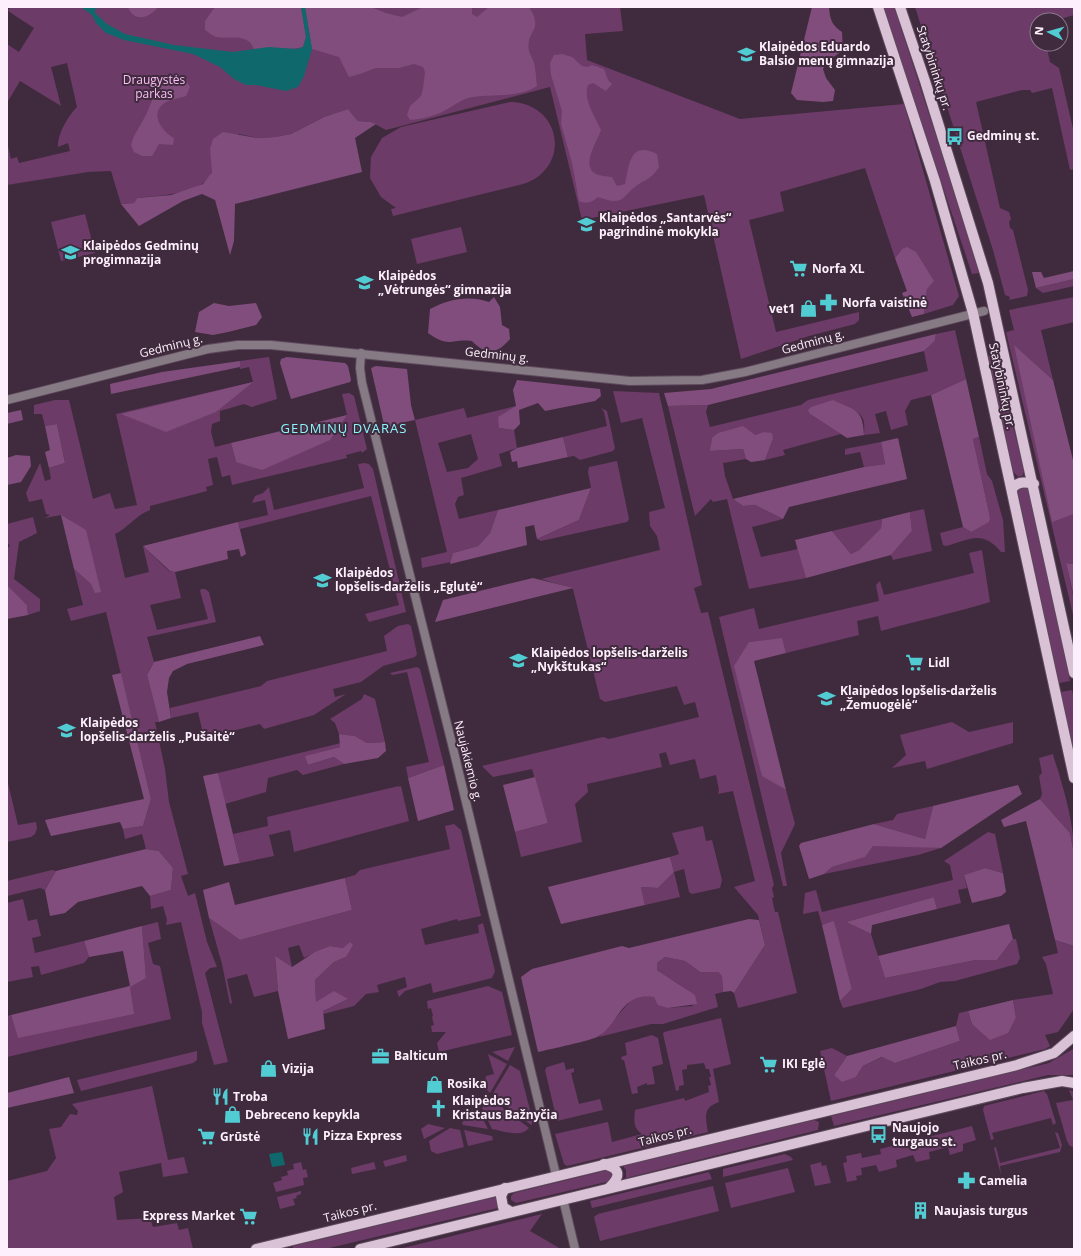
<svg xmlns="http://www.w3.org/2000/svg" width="1081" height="1256" font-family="'Open Sans',sans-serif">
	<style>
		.green { fill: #6c3b68; fill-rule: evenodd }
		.forest { fill: #814d7c }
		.water { fill: #0f686c }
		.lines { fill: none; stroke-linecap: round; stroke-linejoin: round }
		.tertiary-casing { stroke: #5e4a5c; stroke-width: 10 }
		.primary-casing { stroke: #5e4a5c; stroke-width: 12 }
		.tertiary { stroke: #867a84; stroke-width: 8 }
		.primary { stroke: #d9c1d6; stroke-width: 10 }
		.labels { text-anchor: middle; stroke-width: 4; stroke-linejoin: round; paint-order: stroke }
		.poi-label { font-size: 12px; font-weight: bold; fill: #fdeffb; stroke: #402b3e; text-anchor: start }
		.street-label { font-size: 12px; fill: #fdeffb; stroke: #402b3e }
		.park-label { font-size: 12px; fill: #fdbff7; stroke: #402b3e }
		.neighbourhood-label { font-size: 13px; letter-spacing: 1px; fill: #8af6fc; stroke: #402b3e }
	</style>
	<rect width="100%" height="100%" fill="#402b3e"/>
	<g class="green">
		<path d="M10 7H620L623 31 585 34 587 60 740 119 904 104 959 296 953 305 924 314 927 289 902 249 895 258 865 168 780 192 784 211 749 220 776 332 859 312V320L855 324 809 336 741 359 704 195 582 220 550 87 386 130 371 122 358 121 348 109 324 117 291 134 275 137 258 138 239 134 210 149C211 156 214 164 212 171 205 195 158 195 137 198L134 203 121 204 111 171 88 172 7 185V142L11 159 17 157 19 163 70 151 68 143 58 147C57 135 68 116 77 107L67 63 51 67 61 106 20 81 7 103V44L19 52 34 28 8 11Z"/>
		<path d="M883 7H894L954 191 979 273 972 274Z"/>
		<path d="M915 7H1074V15L1057 20H1037V44H1046L1050 62 1059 68 1074 133V169L1070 170 1052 88 1032 93 1030 90H1022L976 102 1000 208 1009 212 1011 219 1009 222 1010 228 1013 230 1028 290 1027 296 1009 300 1010 297 1005 295 993 250Z"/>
		<path d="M510 102C562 103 572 168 523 184L393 216 391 209 396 208 381 197 370 178 371 157 382 138 401 127Z"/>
		<path d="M85 214 95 253 61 261 51 222Z"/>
		<path d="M461 227 467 252 417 264 411 239Z"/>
		<path d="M1074 279V286L1043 293 1036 288Z"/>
		<path d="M1074 297V322L1041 330 1053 380 1015 346 1052 521 1074 514V564L1066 563 1074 599V619L1006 332 1014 330 1009 310Z"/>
		<path d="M955 330 966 379 931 395 911 400 905 411 908 425 891 430 886 411 875 414 880 433 864 435C864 430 865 423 863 419 855 400 824 412 810 414L841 434 783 450 785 455 765 460 773 439 763 432 755 435 712 438 711 451 743 449 746 459 723 463 725 476 733 499 743 506 755 505 783 519 752 527 761 557 798 549 806 578 749 589 727 499 713 502 711 499 695 516 668 406 708 405 706 412 710 427 801 405 808 400 928 371 924 351 935 341 936 334Z"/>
		<path d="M995 355 1024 470 1023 475 1019 477 1013 472 988 356Z"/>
		<path d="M269 357 277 399 252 407 244 404 220 411V421L212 424 211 432 215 447 231 443 236 462 347 415 342 394 349 393 354 396 367 449 362 453 361 451 346 455 347 458 232 485 230 475 222 477 217 457 208 459 213 485 206 487 207 491 150 506V510C136 515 128 528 115 534L125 578 149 572 143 546 169 571 175 572 181 598 150 605 157 630 208 619 200 591 201 589H205L209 592 216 622 147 637 154 662 147 675 159 722H155L165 769 169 802 188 874 181 876 188 896 195 893 207 942 217 967 210 968 205 973 228 1062 214 1065 202 1023V1012L181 922 166 925 167 920 163 906 151 909 150 896 171 890 173 868 159 851 146 849 142 834 125 839 123 829 143 826 151 799 106 612 71 621 67 609 83 605 74 569 91 584 95 593 61 515 45 518 50 515 46 514 42 499 29 502 26 493 40 463 45 481 51 479 49 468 65 463 57 424 45 426 42 414H34V405L55 400H69L93 499 110 493 115 509 137 505 116 414 253 382 249 367 240 369V361Z"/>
		<path d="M613 391 659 393 702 585 694 588 701 613 708 612 774 885 772 888 774 897 772 898 775 912H778L797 993 738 1008 734 993 765 945 758 915 734 887 755 881 733 791 718 794 719 790 716 775 700 779 695 759 670 765 666 752 659 754 662 767 587 784 588 792 575 804 582 842 521 857 515 832 548 823 532 769 493 777 482 766 603 737 609 739 699 717 695 702 684 705 677 686 605 702 600 699 573 589 541 579 660 550 657 536 650 526 649 512 665 508 642 418 621 423Z"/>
		<path d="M516 406 499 428 514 430 517 448 499 454 502 466 461 478 464 495 458 497 455 504 459 519 498 510 490 533 478 546 453 553 451 562 422 568 421 558 447 552 415 420 464 408 467 418ZM471 434 478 459 468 468 447 472 438 443Z"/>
		<path d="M601 408 607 411 615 448 613 451 580 460 574 456 568 457 563 437 607 426 604 412Z"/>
		<path d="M979 437 987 474 992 481 1003 520 1005 552H1001C982 529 970 540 946 546L943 545 940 533 963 527 971 532 990 517 973 439Z"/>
		<path d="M881 442 885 464 864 467 860 452 845 455V449Z"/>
		<path d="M617 461 629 519 627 522 541 541 537 539 579 520 591 488 588 472 589 467Z"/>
		<path d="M364 463 369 464 373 469 406 612 369 622 365 614 399 605 371 496 240 529 238 522 268 515 265 500 252 503 255 496 263 493 269 487 274 510 364 488 358 464Z"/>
		<path d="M1026 487 1029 491 1070 681 1059 683 1018 493 1019 488Z"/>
		<path d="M924 509 932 551 893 560 891 555 912 531 910 512Z"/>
		<path d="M33 517 37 533 19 542 14 579 40 599V611L28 615 27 605 7 585V548L10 546 7 542V524Z"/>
		<path d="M882 519 881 528 859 550 851 554 832 531Z"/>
		<path d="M982 550 990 602C954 613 917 621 881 631L878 616 857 621 859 635 786 653 782 639 749 642 762 775 786 790 795 824 781 853 787 886H783L719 617 754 608 759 629 879 601 876 585 880 581 884 595 974 573 969 553Z"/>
		<path d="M408 624 411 626 417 654 415 657 383 666 361 682 333 689 335 697 346 694 314 715 264 729 260 724 204 738 198 712 171 718 170 708 261 686 267 681 387 651 384 636 398 626Z"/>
		<path d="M417 667 420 669 444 765 408 778 406 767 429 762 407 672 392 675 390 673Z"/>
		<path d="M1072 690 1074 699V754L1061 692Z"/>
		<path d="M364 694 375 699 385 742 367 743 355 736 339 734 335 723 330 719 362 699Z"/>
		<path d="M952 722 969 732 1013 722V743L927 769 925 761 892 768 906 755 900 735Z"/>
		<path d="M341 743 340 747 306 756 308 765 334 757 344 764 303 775 297 770 268 778 266 792 225 804 218 773Z"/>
		<path d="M1053 754C1055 764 1059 771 1061 781 1068 804 1074 830 1074 854L1070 833 1040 799 1042 794 1039 776 1042 773 1039 758Z"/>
		<path d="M7 779 18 825 36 822 37 828 35 834 31 837 7 842Z"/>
		<path d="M399 786V787L401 786 409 821 294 852 290 830 269 835 274 856 240 863 233 834 268 826 267 817Z"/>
		<path d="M933 806 925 839 874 824 893 820 897 814Z"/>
		<path d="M454 824 461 830 481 916 458 921 457 919 421 929 425 945 479 933 478 925 483 923 495 971 492 978 433 993 431 983 405 991 399 997 397 991 407 987 405 977 377 985 379 992 366 994 354 1006 323 1014V1011L348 999 316 1003 315 980 334 962 346 957 343 948 330 946 304 958 299 945 288 948 292 967 275 957 278 991 254 997 247 974 227 979 232 1003 230 1004 222 964 209 918 240 940 352 910 345 878 355 875 360 870 450 849 445 826Z"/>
		<path d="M703 826 706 841 712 840 722 880 720 888 692 894 689 892 684 869 674 872 680 897 645 905 641 887 658 888 674 872 670 857 679 854 672 833Z"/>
		<path d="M988 832 995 834 1003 873 985 868 964 875 967 888 958 890 961 903 937 909 934 897 846 922 871 934 885 978 976 960H997L1013 939H1016L1020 958 1017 964 955 981 940 982 921 989 843 1008 840 1001 852 989 834 922 822 925 818 911 803 914 805 893 816 890 822 912 953 880 950 865 944 861Z"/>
		<path d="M899 845 941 848 918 855 824 874 832 867 864 857 873 846Z"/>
		<path d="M52 870 56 871 45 890 40 888 7 896V881Z"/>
		<path d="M23 899 28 921 37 919 41 936 32 938 35 953 84 941 89 957 84 963 41 975 39 966 31 967 33 977 7 982V903Z"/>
		<path d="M158 922 161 939 148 943 153 964 160 966 171 1019 7 1057V1016L11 1015 18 1037 146 978 142 926Z"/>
		<path d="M1055 940 1074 946V1009L1058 1032 1045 1035 1050 1046 1045 1049 831 1101 820 1051 832 1048 847 1056 834 1075 856 1077 863 1066 883 1057 895 1063 960 1041 956 1026 959 1013 968 1011 972 1024 1016 1017 1013 1000 1053 994 1046 964 1042 957 1058 953Z"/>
		<path d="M665 957 685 961 700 972H718L722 976 723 992 715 994 718 1007 663 1024H651L599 1037 633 998 645 996 654 997 668 1008 693 1006 686 989 657 970V963Z"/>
		<path d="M488 986 502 992 512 1035 439 1052 437 1043 446 1032H432L431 1026 434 1025 432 1017 433 1016 431 1008 428 1009 427 1001Z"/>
		<path d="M721 1018 731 1064 713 1069 719 1102C702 1108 706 1117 708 1132L567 1166 564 1164 555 1134 608 1122 612 1142 642 1134C633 1128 634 1121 635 1110L684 1098 685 1101 709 1092 708 1086 711 1085 709 1077H711L709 1069H706L704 1063 687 1065V1069L682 1070 684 1085 679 1086V1090L676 1091 663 1034 664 1032Z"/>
		<path d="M652 1035 658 1038 663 1064 652 1067 655 1084 647 1085V1083L637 1087 638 1093 632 1094 624 1060H622L621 1057 627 1055 625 1043Z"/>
		<path d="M515 1047 508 1061 492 1052Z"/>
		<path d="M1073 1049 1074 1075H1048L834 1126 831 1116 1049 1063Z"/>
		<path d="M197 1051V1060L193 1063 81 1091 77 1080Z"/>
		<path d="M488 1054 507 1064 490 1093 487 1090 485 1081 486 1076 494 1074Z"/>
		<path d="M564 1062 566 1070 574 1068V1072L571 1073 579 1104 600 1099 603 1110 557 1121 545 1070 547 1067Z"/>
		<path d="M510 1065 520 1071 533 1122 531 1125 492 1095Z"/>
		<path d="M152 1086 168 1160 184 1157 188 1173 163 1177 161 1163 119 1172 123 1192 114 1197 117 1220 150 1218 153 1227 177 1223 179 1230 188 1228 193 1249H7V1181L47 1171 56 1158 49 1129 61 1127 70 1114 77 1115 78 1111 72 1104Z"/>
		<path d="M1069 1090 1074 1091V1148L1069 1145 1067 1141 1056 1103 1073 1100Z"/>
		<path d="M1044 1091 1047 1094 1056 1123 1053 1125 1051 1118 992 1133 994 1139 991 1140 983 1110 984 1106Z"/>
		<path d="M490 1098 529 1128C521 1138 503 1131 492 1129L482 1108Z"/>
		<path d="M480 1113 488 1129 463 1125 462 1122Z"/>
		<path d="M814 1120 819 1122 818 1130 626 1178V1170L623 1166Z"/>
		<path d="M428 1124 445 1128 424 1139 421 1129Z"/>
		<path d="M972 1126 976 1140 963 1144V1151L950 1155 948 1147 929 1152 930 1159 916 1162 913 1155 896 1160 897 1167 879 1172 876 1165 861 1168 862 1175 856 1176 857 1180 847 1182 843 1163 847 1162 846 1156 861 1153 862 1158 881 1154 880 1149Z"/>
		<path d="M450 1128 460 1130 464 1147 437 1154 431 1151 429 1141Z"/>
		<path d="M464 1130 492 1136 493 1140 468 1146Z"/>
		<path d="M1055 1132 1058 1133 1062 1145 1060 1152 1000 1166 1001 1175 994 1148 996 1147 1000 1163 1060 1148Z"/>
		<path d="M785 1154 791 1157 793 1160 723 1177V1169Z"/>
		<path d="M406 1155 407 1161 385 1167 383 1161Z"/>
		<path d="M301 1162 303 1170 306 1169 308 1177 303 1178 304 1185 276 1192 273 1183 282 1180 281 1177 288 1175 287 1171 294 1169 293 1164Z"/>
		<path d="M374 1162 376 1169 352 1174 351 1168Z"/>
		<path d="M821 1162 822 1166 826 1165 831 1183 815 1186 810 1165Z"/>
		<path d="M788 1168 795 1192 731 1208 725 1183Z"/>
		<path d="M604 1171H609L612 1175V1179L606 1182 516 1203 511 1200V1196L514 1193Z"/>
		<path d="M709 1172 712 1179 592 1208 590 1201Z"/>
		<path d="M713 1186 719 1211 600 1241 594 1217 598 1214Z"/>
		<path d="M301 1191V1194L296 1196 297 1198 293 1199 295 1205 280 1209 277 1197Z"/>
		<path d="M496 1197 498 1208 325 1249H293V1246Z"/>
		<path d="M542 1214 530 1231 561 1249H399Z"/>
	</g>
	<g class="forest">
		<path d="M128 7H158C150 18 134 23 128 7Z"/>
		<path d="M215 7H301L306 37 303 47C288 51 270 47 254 49 247 32 229 40 216 37 213 36 208 32 205 30V21Z"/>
		<path d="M305 7H371L386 13 402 17 423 7H472V14L477 17 489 7H529C545 32 525 30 529 51 530 55 533 59 534 63 536 70 536 78 537 86 516 100 488 92 465 99 458 102 455 105 449 108 439 115 423 119 410 120L407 115 410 106 421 96 423 88 425 72 423 67 414 64 399 68H376L360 74 349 77 339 57 312 49Z"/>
		<path d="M812 7H829C830 20 832 25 842 32L843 50C835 57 827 59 823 69L826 78 835 90 833 101 823 102 797 100 791 93Z"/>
		<path d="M562 54 572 57 582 66 587 67 592 65 604 69 608 80 612 84 606 91 593 83 588 85C583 100 595 116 601 130 598 140 580 166 596 174 600 176 607 176 612 177L617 186 625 184C629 165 630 140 657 154L659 167C650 181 646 178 635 187 630 190 626 197 620 200 613 203 605 199 598 197 591 203 587 204 579 201L572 163 561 124 562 111 551 75 550 63 554 55Z"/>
		<path d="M171 78 186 80 190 87 186 96C178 99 168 99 162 105 150 116 164 133 174 138L173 145 159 144 152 156H142L134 152 131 145 134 136 146 115 158 86 162 80Z"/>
		<path d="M348 109 358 121 371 122 376 124 355 138 362 172 235 204 234 241 230 255 215 200 202 194 183 201 139 226 121 204 134 203 137 198 171 195 203 184 212 172 210 149 213 139 223 132 258 138 275 137 291 134 324 117Z"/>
		<path d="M907 247 916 252 934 281 927 289 924 314 912 317 902 293 907 291 895 258 902 249Z"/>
		<path d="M1074 271V279L1036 288 1032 272H1041L1044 278Z"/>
		<path d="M494 297 500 307 502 325 509 329 510 339C497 354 486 356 472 341 450 338 451 349 428 333L430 309C449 299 469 295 489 302Z"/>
		<path d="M214 303 229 306 256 303 262 317 256 325 228 332 213 335 195 332 199 312Z"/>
		<path d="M936 334 935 341 924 351 708 405 668 406 664 393 711 389Z"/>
		<path d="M1014 345 1053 380 1074 464V514L1052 522Z"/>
		<path d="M287 357 345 363 348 366 351 380 350 382 291 399 280 363 281 359Z"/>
		<path d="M240 361V367L111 394 110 384 162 372Z"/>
		<path d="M376 366 407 369 411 405 415 420 400 423 388 430 385 429 371 368Z"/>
		<path d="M966 379 979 437 973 439 990 517 989 522 971 532 963 527 931 395Z"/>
		<path d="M517 380 600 389 601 396 595 401 545 411 538 403 519 410 520 424 514 430 499 428 498 417 516 406 513 390Z"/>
		<path d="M253 382 216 412 166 432 121 414Z"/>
		<path d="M833 400C855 411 863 408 864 435L847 438 810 414 808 410 811 407Z"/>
		<path d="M21 410 23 420 7 424V413Z"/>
		<path d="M347 415 330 440 262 470 236 462 231 443Z"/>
		<path d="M57 424 65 463 49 468 45 452 50 450 45 426Z"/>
		<path d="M743 426 755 435 763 432 772 433 773 439 765 460 751 462 746 459 743 449 710 451 712 438 718 433Z"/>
		<path d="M563 437 568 457 518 468 517 461 512 462 510 452 517 448Z"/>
		<path d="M898 438 907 479 789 507 783 519 755 505 743 506 733 499 864 467 885 464 881 442Z"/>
		<path d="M16 455 30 456 31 466 21 482 7 485V458Z"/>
		<path d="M591 488 579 520 537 539 534 525 525 527 527 545 450 564 453 553 478 546 490 533 498 510Z"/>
		<path d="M910 512 912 531 891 555 806 578 795 540 832 531 851 554 859 550 881 528 882 519Z"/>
		<path d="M61 515 86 530 101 592 95 593 91 584 74 569Z"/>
		<path d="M238 522 246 554 241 557 239 549 227 551 228 559 175 572 170 571 143 546Z"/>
		<path d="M1066 563 1074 564V599V597Z"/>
		<path d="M533 578 573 588 435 622 443 600Z"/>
		<path d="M7 585 27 605 28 615 7 619Z"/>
		<path d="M260 636 264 645 187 664 173 671 169 678 167 692 171 718 159 722 147 675 154 662Z"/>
		<path d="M782 638 786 653 754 661 786 790 762 776 734 666 749 642Z"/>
		<path d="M121 673 151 799 143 826 123 829 120 822 51 836 45 820 144 799 112 675Z"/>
		<path d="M339 734 355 736 367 743 385 742 386 751 378 758 344 764 334 757 308 765 305 756 340 747Z"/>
		<path d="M444 765 454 810 418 821 408 778Z"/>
		<path d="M218 773 240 863 224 866 203 776Z"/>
		<path d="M535 777 548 823 515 832 503 785Z"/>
		<path d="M1018 785 1022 794 941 848 873 846 865 857 832 867 824 874 809 879 799 846 801 843 874 824 925 839 933 806Z"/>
		<path d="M1040 799 1070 833 1074 854V946L1055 940 1026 821 1004 827 1001 820Z"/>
		<path d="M146 849 159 851 173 868 171 890 150 896 142 886 78 902 65 913 50 916 45 890 56 871Z"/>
		<path d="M670 857 674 872 658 888 641 887 645 905 561 924 548 887Z"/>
		<path d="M985 868 1003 873 1006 892 1001 896 972 903 964 875Z"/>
		<path d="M345 878 352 910 240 940 209 918 203 890 229 882 235 905Z"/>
		<path d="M934 897 937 909 872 925 871 934 846 922Z"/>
		<path d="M749 919 759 920 765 945 734 993 731 991 723 992 722 976 718 972H700L685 961 665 957 657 963V970L695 995 697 1004 668 1008 658 1005 654 997C621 992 620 1022 599 1036 591 1041 550 1049 538 1052L521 977 532 969 622 946 629 948Z"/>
		<path d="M834 921 852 989 840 1001 822 925Z"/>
		<path d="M1009 924 1013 939 997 960H976L885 978 878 956Z"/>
		<path d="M142 926 146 978 130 987 134 1014 18 1038 11 1015 130 986 123 951 89 957 84 941Z"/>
		<path d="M350 942 353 945 346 957 334 962 315 980 316 1002 334 991 348 999 323 1011 325 1029 288 1039 278 991 275 956 292 967 315 952 330 946 343 948Z"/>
		<path d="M1013 1000 1016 1017 1008 1033 990 1040 972 1024 968 1011Z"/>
		<path d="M956 1026 960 1041 895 1063 882 1057 863 1066 856 1077 842 1082 834 1075 847 1056Z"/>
		<path d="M69 1077 74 1093 7 1108V1093Z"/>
	</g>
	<g class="water">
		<path d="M81 7H98L95 10V13L107 24 125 34 174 45 233 52 269 47 296 49 303 47 306 37 301 7H305L312 49 304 76 298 87 286 91 256 85H246L234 79 220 67 193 54 124 40 106 33 96 23 92 15Z"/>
		<path d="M282 1152 285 1165 272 1167 269 1154Z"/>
	</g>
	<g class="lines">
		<defs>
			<g id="tertiary">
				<path d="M361 353 360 368 362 383 452 744 556 1175"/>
				<path d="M7 400 208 349 238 345H271L630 381 702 380 745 372 984 311"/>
				<path d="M563 1199 575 1249"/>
			</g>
			<g id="primary">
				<path d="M878 7 935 181 973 313 1074 778"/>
				<path d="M900 7 925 81 988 283 1074 673"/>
				<path d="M1012 489C1017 481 1025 482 1034 484"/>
				<path d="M604 1164C621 1169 621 1176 609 1188"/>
				<path d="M505 1188 501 1196 503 1207 511 1212"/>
				<path d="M256 1249 1017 1065 1054 1053 1074 1036"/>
				<path d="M360 1249 1023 1088 1062 1081 1074 1083"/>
			</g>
		</defs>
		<use href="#tertiary" class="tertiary-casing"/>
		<use href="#primary" class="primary-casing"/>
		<use href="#tertiary" class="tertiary"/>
		<use href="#primary" class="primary"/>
	</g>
	<defs>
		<symbol id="school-bare" viewBox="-9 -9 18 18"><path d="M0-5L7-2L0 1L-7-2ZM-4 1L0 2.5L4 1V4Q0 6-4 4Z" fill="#51ccd3" stroke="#402b3e" stroke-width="2.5" paint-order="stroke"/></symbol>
		<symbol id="bus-bare" viewBox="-9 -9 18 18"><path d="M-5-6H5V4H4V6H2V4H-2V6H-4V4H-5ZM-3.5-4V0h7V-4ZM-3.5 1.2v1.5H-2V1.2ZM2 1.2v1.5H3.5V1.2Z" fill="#51ccd3" stroke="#402b3e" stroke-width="2.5" paint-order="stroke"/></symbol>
		<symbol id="supermarket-bare" viewBox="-9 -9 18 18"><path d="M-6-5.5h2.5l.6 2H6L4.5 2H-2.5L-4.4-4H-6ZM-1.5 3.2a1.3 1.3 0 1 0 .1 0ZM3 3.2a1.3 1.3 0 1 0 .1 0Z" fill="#51ccd3" stroke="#402b3e" stroke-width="2.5" paint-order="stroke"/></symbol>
		<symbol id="pharmacy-bare" viewBox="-9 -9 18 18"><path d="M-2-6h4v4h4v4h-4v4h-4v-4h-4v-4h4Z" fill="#51ccd3" stroke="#402b3e" stroke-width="2.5" paint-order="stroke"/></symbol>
		<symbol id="shop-bare" viewBox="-9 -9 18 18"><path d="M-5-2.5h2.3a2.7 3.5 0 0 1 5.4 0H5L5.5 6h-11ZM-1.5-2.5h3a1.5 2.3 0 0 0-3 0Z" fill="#51ccd3" stroke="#402b3e" stroke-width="2.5" paint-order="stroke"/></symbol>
		<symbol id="office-bare" viewBox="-9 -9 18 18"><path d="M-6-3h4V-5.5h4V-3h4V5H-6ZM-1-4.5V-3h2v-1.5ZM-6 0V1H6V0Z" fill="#51ccd3" stroke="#402b3e" stroke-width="2.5" paint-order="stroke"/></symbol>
		<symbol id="restaurant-bare" viewBox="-9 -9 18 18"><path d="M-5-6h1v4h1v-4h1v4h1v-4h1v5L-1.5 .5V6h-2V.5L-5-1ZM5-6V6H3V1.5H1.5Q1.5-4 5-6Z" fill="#51ccd3" stroke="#402b3e" stroke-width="2.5" paint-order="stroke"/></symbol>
		<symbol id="church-bare" viewBox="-9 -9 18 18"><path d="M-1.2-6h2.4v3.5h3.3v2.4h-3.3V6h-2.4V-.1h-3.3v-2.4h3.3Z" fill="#51ccd3" stroke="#402b3e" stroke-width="2.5" paint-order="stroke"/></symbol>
		<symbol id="building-bare" viewBox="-9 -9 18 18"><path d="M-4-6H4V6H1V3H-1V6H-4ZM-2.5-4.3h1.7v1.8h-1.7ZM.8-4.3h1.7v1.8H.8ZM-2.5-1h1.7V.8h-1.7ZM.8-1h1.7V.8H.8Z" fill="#51ccd3" stroke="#402b3e" stroke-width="2.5" paint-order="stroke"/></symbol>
	</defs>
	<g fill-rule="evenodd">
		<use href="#school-bare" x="734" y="42" width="25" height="25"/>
		<use href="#bus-bare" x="942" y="124" width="25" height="25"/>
		<use href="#school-bare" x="574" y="212" width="25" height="25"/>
		<use href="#school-bare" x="58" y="240" width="25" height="25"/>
		<use href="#supermarket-bare" x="786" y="256" width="25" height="25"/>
		<use href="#school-bare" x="352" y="270" width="25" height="25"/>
		<use href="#pharmacy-bare" x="816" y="290" width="25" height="25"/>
		<use href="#shop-bare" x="796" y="296" width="25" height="25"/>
		<use href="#school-bare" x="310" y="568" width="25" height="25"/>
		<use href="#school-bare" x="506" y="648" width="25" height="25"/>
		<use href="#supermarket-bare" x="902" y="650" width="25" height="25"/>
		<use href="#school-bare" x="814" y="686" width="25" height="25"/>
		<use href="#school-bare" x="54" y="718" width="25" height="25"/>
		<use href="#office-bare" x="368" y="1044" width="25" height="25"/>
		<use href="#supermarket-bare" x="756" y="1052" width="25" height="25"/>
		<use href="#shop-bare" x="256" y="1056" width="25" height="25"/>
		<use href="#shop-bare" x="422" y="1072" width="25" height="25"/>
		<use href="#restaurant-bare" x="208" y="1084" width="25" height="25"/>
		<use href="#church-bare" x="426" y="1096" width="25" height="25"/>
		<use href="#shop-bare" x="220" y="1102" width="25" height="25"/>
		<use href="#bus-bare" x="866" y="1122" width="25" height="25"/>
		<use href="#restaurant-bare" x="298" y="1124" width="25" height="25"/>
		<use href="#supermarket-bare" x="194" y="1124" width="25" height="25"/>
		<use href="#pharmacy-bare" x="954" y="1168" width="25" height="25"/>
		<use href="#building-bare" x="908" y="1198" width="25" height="25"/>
		<use href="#supermarket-bare" x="236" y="1204" width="25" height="25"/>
	</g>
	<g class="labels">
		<g class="poi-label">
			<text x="759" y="51">Klaipėdos Eduardo<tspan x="759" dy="14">Balsio menų gimnazija</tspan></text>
			<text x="967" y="140">Gedminų st.</text>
			<text x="599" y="222">Klaipėdos „Santarvės“<tspan x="599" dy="14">pagrindinė mokykla</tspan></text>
			<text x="83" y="250">Klaipėdos Gedminų<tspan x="83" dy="14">progimnazija</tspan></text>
			<text x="812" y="273">Norfa XL</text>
			<text x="378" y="280">Klaipėdos<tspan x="378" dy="14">„Vėtrungės“ gimnazija</tspan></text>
			<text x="842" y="307">Norfa vaistinė</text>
			<text x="795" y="313" text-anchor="end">vet1</text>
			<text x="335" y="577">Klaipėdos<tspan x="335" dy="14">lopšelis-darželis „Eglutė“</tspan></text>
			<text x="531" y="657">Klaipėdos lopšelis-darželis<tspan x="531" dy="14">„Nykštukas“</tspan></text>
			<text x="928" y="667">Lidl</text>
			<text x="840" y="695">Klaipėdos lopšelis-darželis<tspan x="840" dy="14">„Žemuogėlė“</tspan></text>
			<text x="80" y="727">Klaipėdos<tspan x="80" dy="14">lopšelis-darželis „Pušaitė“</tspan></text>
			<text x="394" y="1060">Balticum</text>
			<text x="782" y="1068">IKI Eglė</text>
			<text x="282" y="1073">Vizija</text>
			<text x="447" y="1088">Rosika</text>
			<text x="233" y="1101">Troba</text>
			<text x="452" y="1105">Klaipėdos<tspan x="452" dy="14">Kristaus Bažnyčia</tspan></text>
			<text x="245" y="1119">Debreceno kepykla</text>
			<text x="892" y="1132">Naujojo<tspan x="892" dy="14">turgaus st.</tspan></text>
			<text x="323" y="1140">Pizza Express</text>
			<text x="220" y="1141">Grūstė</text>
			<text x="979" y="1185">Camelia</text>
			<text x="934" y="1215">Naujasis turgus</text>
			<text x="235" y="1220" text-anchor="end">Express Market</text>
		</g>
		<g class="street-label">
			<text transform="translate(934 68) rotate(72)" y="4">Statybininkų pr.</text>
			<text transform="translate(813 342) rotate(-15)" y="4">Gedminų g.</text>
			<text transform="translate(171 346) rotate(-14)" y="4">Gedminų g.</text>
			<text transform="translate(497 355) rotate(6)" y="4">Gedminų g.</text>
			<text transform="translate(1002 386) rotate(78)" y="4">Statybininkų pr.</text>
			<text transform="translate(468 761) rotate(76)" y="4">Naujakiemio g.</text>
			<text transform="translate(980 1060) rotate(-13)" y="4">Taikos pr.</text>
			<text transform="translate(665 1136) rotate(-14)" y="4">Taikos pr.</text>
			<text transform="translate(350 1212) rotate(-14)" y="4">Taikos pr.</text>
		</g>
		<g class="park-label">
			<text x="154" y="84">Draugystės<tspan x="154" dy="14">parkas</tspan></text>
		</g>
		<g class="neighbourhood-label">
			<text x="344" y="433">GEDMINŲ DVARAS</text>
		</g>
	</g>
	<rect width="1081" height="1256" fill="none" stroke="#fdeffb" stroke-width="16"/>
	<g transform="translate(1049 32) rotate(276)"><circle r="19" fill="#402b3e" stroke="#8c798a"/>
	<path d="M0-3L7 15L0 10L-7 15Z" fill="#51ccd3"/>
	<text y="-6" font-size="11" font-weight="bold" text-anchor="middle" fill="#fdeffb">N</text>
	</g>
</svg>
